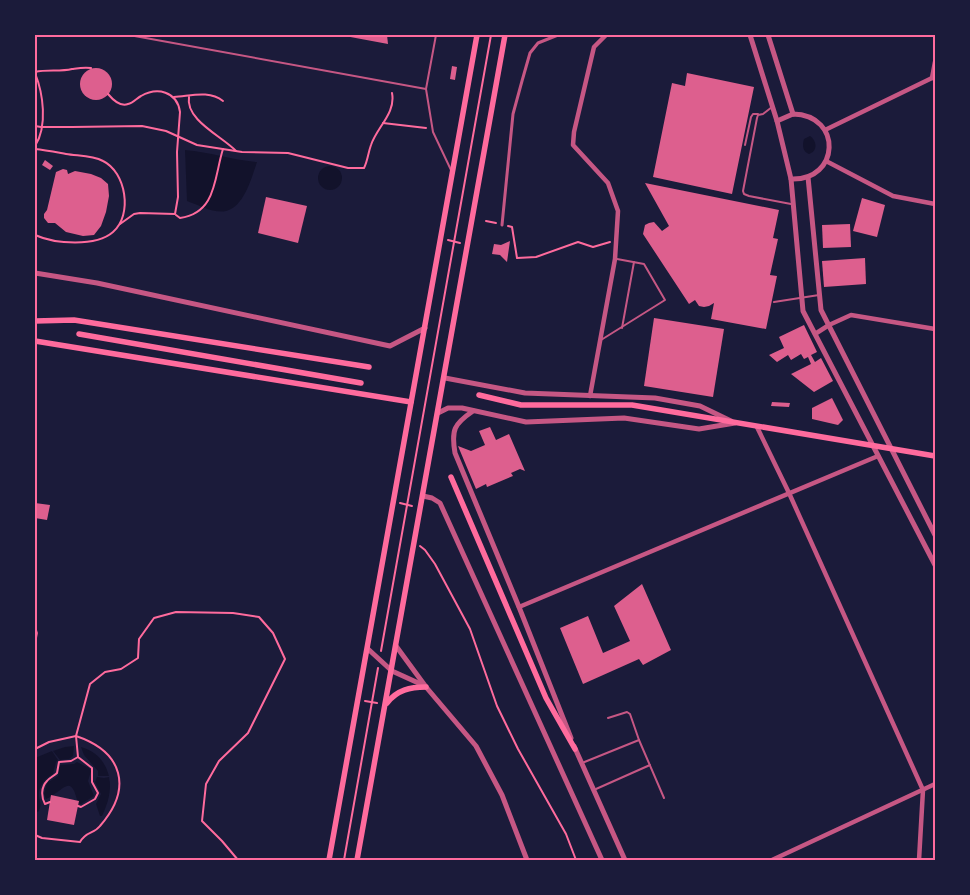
<svg xmlns="http://www.w3.org/2000/svg" width="970" height="895" font-family="Mulish,sans-serif">
	<style>
		.water { fill: #12122b }
		.building { fill: #dd5f8e }
		.lines { fill: none; stroke-linecap: round; stroke-linejoin: round }
		.path { stroke: #ff6b9d; stroke-width: 2 }
		.service { stroke: #c65784; stroke-width: 2 }
		.pedestrian { stroke: #c65784; stroke-width: 3 }
		.minor { stroke: #c65784; stroke-width: 4.5 }
		.tertiary { stroke: #c65784; stroke-width: 5 }
		.secondary { stroke: #ff6b9d; stroke-width: 5.5 }
		.neatline { fill: none; stroke: #ff6b9d; stroke-width: 2 }
	</style>
	<rect width="100%" height="100%" fill="#1b1b3a"/>
	<g class="water">
		<path d="M810 136C817 141 818 151 809 154 803 152 802 146 804 139Z"/>
		<path d="M185 150C210 152 232 160 257 162 252 177 244 207 226 211 215 214 198 205 187 201Z"/>
		<circle cx="330" cy="178" r="12"/>
		<path d="M74 746 73 756 69 759 60 760 53 751 65 747Z"/>
		<path d="M81 747C96 751 105 761 109 776H98V771L84 755Z"/>
		<path d="M52 751 58 760 56 762 53 774C45 778 38 786 39 797 40 803 42 806 38 812L35 810V758Z"/>
		<path d="M77 762 89 768 91 771 88 781 94 796 81 804H78C71 771 64 791 46 799L44 794 47 783 58 776 60 765 74 764Z"/>
		<path d="M97 777 104 778 109 777C112 790 108 803 102 816H100L96 804 101 794 95 782Z"/>
	</g>
	<g class="building">
		<path d="M345 35H387L388 44 345 36Z"/>
		<path d="M452 66 457 67 455 80 450 79Z"/>
		<circle cx="96" cy="84" r="16"/>
		<path d="M687 73 754 87 732 194 653 177 672 83 685 86Z"/>
		<path d="M45 160 53 166 50 170 42 165Z"/>
		<path d="M63 169 67 170 68 174 75 171 91 174 101 178 108 184 109 196 106 212 101 226 94 235 83 236 66 232 55 223H48L44 218V214L47 210 56 172Z"/>
		<path d="M645 183 779 210 773 238 778 239 770 275 777 276 766 329 711 319 714 303 709 306 704 307 699 306 695 300 689 304 643 234 645 225 649 223 654 222 662 231 669 226Z"/>
		<path d="M266 197 307 206 298 243 258 233Z"/>
		<path d="M862 198 885 205 877 237 853 231Z"/>
		<path d="M850 224 851 247 823 248 822 225Z"/>
		<path d="M510 241 507 262 500 255 492 254 494 244 501 245Z"/>
		<path d="M865 258 866 284 824 287 822 261Z"/>
		<path d="M654 318 724 329 713 397 644 386Z"/>
		<path d="M804 325 817 352 811 355 815 362 821 358 833 381 814 392 791 374 811 364 808 357 804 359 801 354 791 360 788 355 777 362 769 355 784 348 779 337Z"/>
		<path d="M832 398 843 420 838 425 812 419V408Z"/>
		<path d="M772 402 790 403 789 407 771 406Z"/>
		<path d="M490 427 496 440 509 434 525 471 520 469 511 473 513 476 487 487 486 484 476 489 458 446 471 451 485 445 479 431Z"/>
		<path d="M35 503 50 505 47 520 35 518Z"/>
		<path d="M642 584 671 650 643 665 639 659 583 684 560 628 588 616 603 653 630 641 614 606Z"/>
		<path d="M35 624 38 633 36 643H35Z"/>
		<path d="M51 795 79 801 74 825 47 820Z"/>
	</g>
	<g class="lines">
		<g class="path">
			<path d="M35 72C47 69 60 72 72 69 79 68 84 67 91 68"/>
			<path d="M35 73C43 93 48 126 35 146"/>
			<path d="M108 94C113 100 120 107 128 104 133 103 137 98 141 96 157 87 177 91 180 112L177 152 178 197 175 214 140 213 134 214 120 224"/>
			<path d="M174 97C191 96 209 90 223 101"/>
			<path d="M189 97C185 120 223 137 236 151"/>
			<path d="M383 123 426 128"/>
			<path d="M35 126 41 127H72L142 126 166 131 197 145 242 152 288 153 348 168H364C368 160 368 153 371 145 377 127 396 113 392 93"/>
			<path d="M35 149C45 150 55 152 66 154 78 156 92 155 103 161 126 172 133 215 113 232 96 247 55 244 35 235"/>
			<path d="M176 215 180 218C217 213 214 177 223 149"/>
			<path d="M486 221 496 223"/>
			<path d="M508 226 512 227 517 258 536 257 578 242 593 247 610 242"/>
			<path d="M448 240 460 243"/>
			<path d="M400 503 412 506"/>
			<path d="M420 546 425 550 435 564 470 629 497 706 518 749 566 834 576 860"/>
			<path d="M381 651 491 35"/>
			<path d="M365 701 377 703"/>
			<path d="M35 749 49 742 76 736 78 757 92 768V782L98 793 95 799 81 807 78 806"/>
			<path d="M50 802 45 804C41 797 41 787 47 781 49 778 54 776 57 773L59 762 71 761 78 757"/>
			<path d="M35 835 42 838 80 842C86 831 94 834 100 826 133 788 123 752 76 736L90 684 105 672 121 669 138 658 139 639 154 618 176 612 233 613 259 617 273 633 285 659 248 733 219 761 206 784 202 821 222 841 238 860"/>
			<path d="M344 860 378 668"/>
		</g>
		<g class="service">
			<path d="M129 35 426 89"/>
			<path d="M436 35 426 89 433 132 451 170"/>
			<path d="M772 107 763 114 758 115 757 118 743 191 744 194 749 196 791 204"/>
			<path d="M745 145 751 117 753 114H758"/>
			<path d="M774 302 819 295"/>
			<path d="M622 328 634 262"/>
			<path d="M601 340 665 300 644 264 617 259"/>
			<path d="M608 718 627 712 630 714 639 740 664 798"/>
			<path d="M582 763 639 740"/>
			<path d="M596 789 650 765"/>
		</g>
		<path class="pedestrian" d="M502 225 513 114 522 81 530 53 538 43 558 35"/>
		<g class="minor">
			<path d="M932 78 935 62"/>
			<path d="M825 130 932 78H935"/>
			<path d="M826 161 893 196 935 204"/>
			<path d="M815 334 829 325 851 315 935 329"/>
			<path d="M590 396 615 259 618 211 608 183 573 145 574 132 594 47 606 35"/>
			<path d="M757 427 789 493 923 790 919 860"/>
			<path d="M519 607 878 456"/>
			<path d="M772 860 935 784"/>
		</g>
		<g class="tertiary">
			<path d="M750 35 777 121"/>
			<path d="M768 35 793 114"/>
			<path d="M793 114C843 115 840 181 791 179L777 121Z"/>
			<path d="M808 177 821 310 935 535"/>
			<path d="M791 179 803 311 935 565"/>
			<path d="M35 273 97 283 390 346 425 328"/>
			<path d="M445 378 525 393 655 398 700 406 731 421"/>
			<path d="M473 411C454 424 451 430 455 453L519 607 571 738"/>
			<path d="M438 413 448 408H462L526 422 624 418 699 429 735 423"/>
			<path d="M423 496 432 498 440 503 602 860"/>
			<path d="M396 646 426 687 476 746 502 795 527 860"/>
			<path d="M368 649 392 671 425 686"/>
			<path d="M574 746 625 860"/>
		</g>
		<g class="secondary">
			<path d="M35 321 74 320 369 367"/>
			<path d="M79 334 361 383"/>
			<path d="M35 341 411 402"/>
			<path d="M479 395 521 405H632L935 456"/>
			<path d="M451 477 546 698 575 749"/>
			<path d="M387 703C397 690 410 687 426 687"/>
			<path d="M329 860 477 35"/>
			<path d="M357 860 505 35"/>
		</g>
	</g>
	<rect width="970" height="895" fill="none" stroke="#1b1b3a" stroke-width="72"/>
	<rect x="36" y="36" width="898" height="823" class="neatline"/>
</svg>
